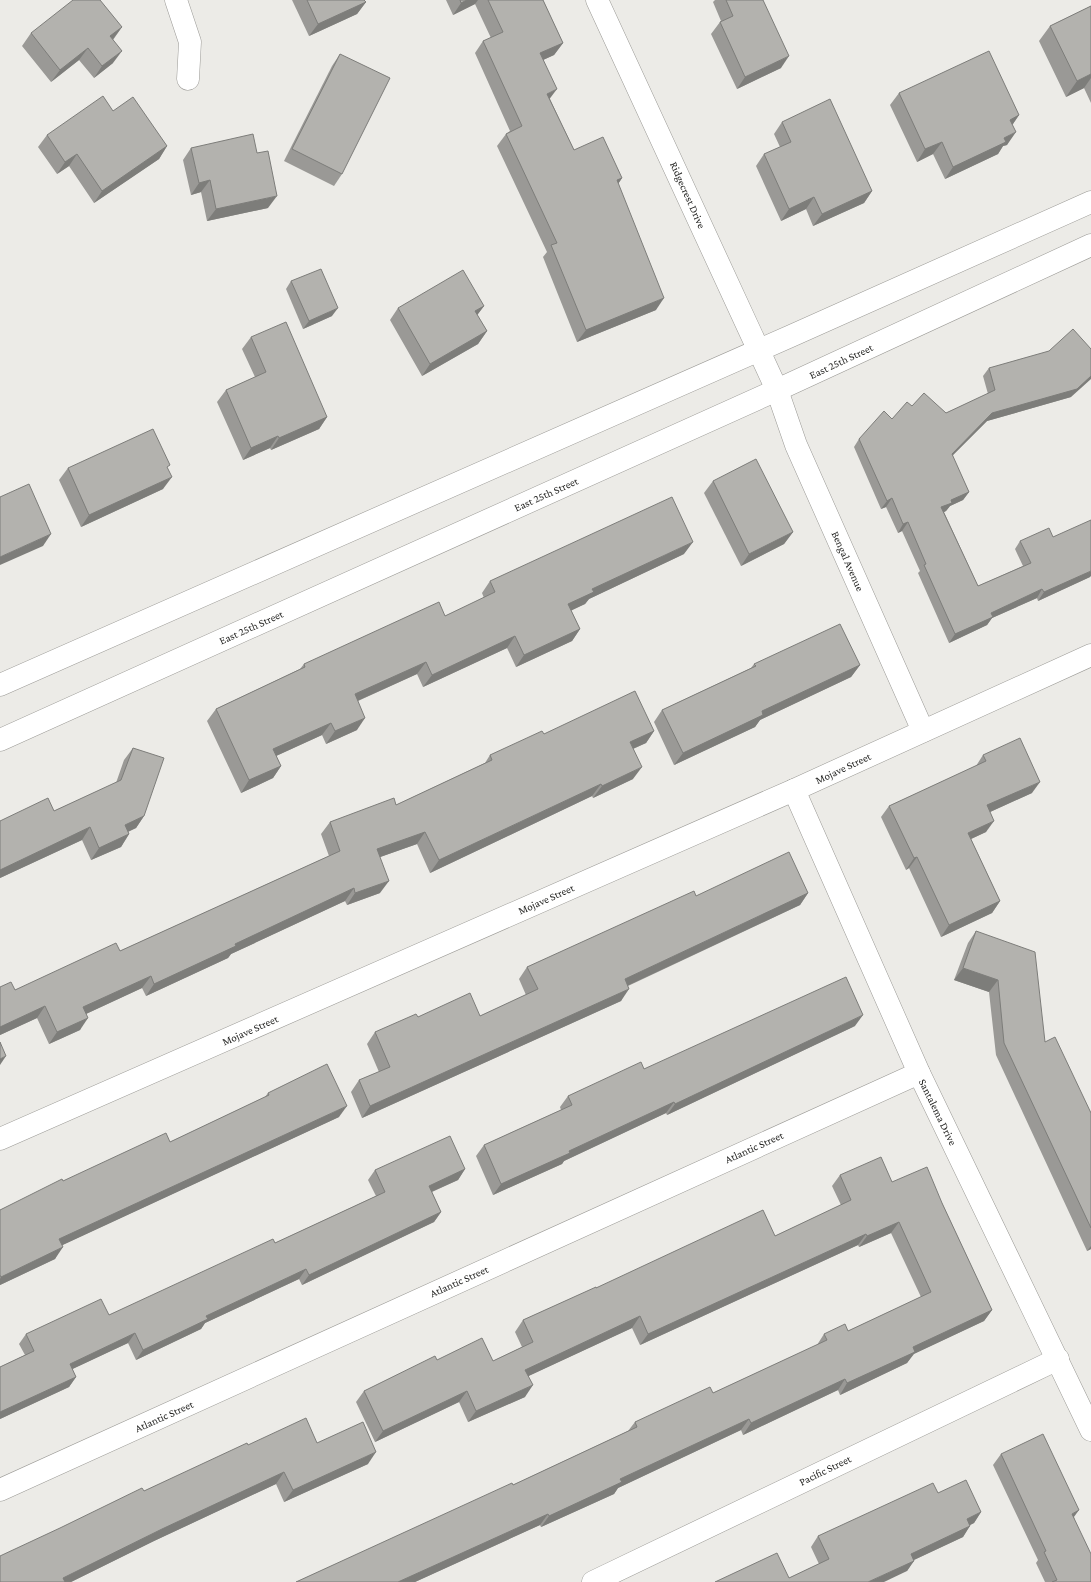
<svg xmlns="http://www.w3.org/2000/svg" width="1091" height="1582" font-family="'Crimson Pro',serif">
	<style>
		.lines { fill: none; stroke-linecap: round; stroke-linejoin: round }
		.minor-casing { stroke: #9b9a96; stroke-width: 23 }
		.minor { stroke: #fff; stroke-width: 22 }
		.wall { fill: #9a9996 }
		.shaded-wall { fill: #7d7d7a }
		.building { fill: #b3b2ae; stroke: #7d7d7a }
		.labels { text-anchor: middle; stroke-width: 3.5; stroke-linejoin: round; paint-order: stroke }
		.street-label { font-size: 11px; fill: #272725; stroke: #fff }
	</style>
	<rect width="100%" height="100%" fill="#ecebe7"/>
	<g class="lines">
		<defs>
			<g id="minor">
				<path d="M176 0 190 42 188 79"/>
				<path d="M597 0 777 390 796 445 923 731"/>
				<path d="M0 685 791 336 1091 202"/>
				<path d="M0 740 777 390 1091 245"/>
				<path d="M794 790 919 1073 1091 1430"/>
				<path d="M0 1139 794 790 1091 655"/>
				<path d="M0 1490 919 1073"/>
				<path d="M593 1582 1058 1359"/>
			</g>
		</defs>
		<use href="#minor" class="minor-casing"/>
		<use href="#minor" class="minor"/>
	</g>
	<g class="wall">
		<path d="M292 0H364L366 2 357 14 309 36Z"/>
		<path d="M446 0H543L563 43 554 55 543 60 550 99 574 150 622 178 618 184 656 310 577 342 543 257 547 252 497 146 506 134 510 131 475 53 483 41 491 38 475 4 453 15Z"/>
		<path d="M715 0H763L781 68 737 89 711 34 720 22 721 21 713 2Z"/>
		<path d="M1091 6V103L1084 88 1066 97 1039 41 1050 26Z"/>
		<path d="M122 27 113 40V63L94 78 79 60 51 82 22 46 31 33Z"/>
		<path d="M340 54 342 174 334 186 284 161 332 66Z"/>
		<path d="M899 93 1019 115 1012 125 1007 145 1003 146 998 154 945 179 933 154 917 162 890 105Z"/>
		<path d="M113 111 167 146 159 159 94 203 69 166 57 174 38 147 47 135Z"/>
		<path d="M782 122 872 191 864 203 813 226 806 209 781 221 756 166 764 154 780 147 774 134Z"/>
		<path d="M191 148 257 153 268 208 207 221 201 192 191 195 183 160Z"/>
		<path d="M291 281 332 316 303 329 286 289Z"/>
		<path d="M484 306 477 315 487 331 478 344 422 376 390 320 398 308Z"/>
		<path d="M251 337 327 417 319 429 271 450 270 448 243 460 217 402 226 390 255 377 242 349Z"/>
		<path d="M989 368 1071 397 987 421 952 456 969 492 963 500 950 506 946 511 944 512 978 586 1023 566 1015 549 1020 541 1053 537 1090 577 1038 601 1037 598 992 618 987 625 949 643 918 573 920 571 902 531 898 533 886 507 881 509 854 447 859 439 912 406 946 413 988 394 983 376Z"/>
		<path d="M68 468H168L163 489 81 527 59 480Z"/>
		<path d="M713 481 793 532 784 544 741 566 704 493Z"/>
		<path d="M684 554 589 599 585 604 571 610 580 629 572 641 516 667 507 648 423 687 417 674 358 701 357 730 326 744 322 735 276 756 281 766 273 778 241 793 207 721 216 709 300 669 304 664 445 616 484 598 482 593 490 581Z"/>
		<path d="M754 664 860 665 851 677 760 720 755 727 674 765 654 722 662 710 751 668Z"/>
		<path d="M654 731 646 743 633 749V779L593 798 592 796 430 873 417 844 380 857V893L347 905 345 901 231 954 228 958 146 996 142 988 86 1014 80 1030 49 1044 37 1018 0 1035V987L15 990 120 951 329 856 321 834 330 822 396 805 485 763 490 755 544 734Z"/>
		<path d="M133 748 144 816 136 828 128 832 129 834 121 847 91 860 82 840 0 878V821L54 811 116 783 124 760Z"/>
		<path d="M983 755 1032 793 990 812 986 832 971 839 1000 901 992 913 941 937 909 868 906 870 881 817 889 806 976 766Z"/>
		<path d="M808 893 800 905 628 986 621 1001 362 1118 351 1092 359 1080 379 1072 367 1044 375 1032 418 1017 480 1016 526 995 519 979 527 967 696 896Z"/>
		<path d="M976 931 1045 1042 1091 1113V1249L1087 1251 996 1055 989 992 954 980 968 943Z"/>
		<path d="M855 1026 667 1115 666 1113 564 1161 562 1164 493 1195 476 1156 484 1145 561 1110 560 1107 568 1096 644 1069Z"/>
		<path d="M268 1093 339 1117 62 1245 55 1259 0 1285V1210L63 1181 170 1142 265 1097Z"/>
		<path d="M465 1169 458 1180 432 1192 441 1212 434 1222 302 1285 299 1279 205 1323 201 1329 136 1360 128 1343 72 1369 76 1377 69 1387 0 1419V1367L25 1355 19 1344 26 1334 109 1315 275 1243 376 1196 368 1180 375 1170Z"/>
		<path d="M840 1175 892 1182 942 1203 992 1310 984 1321 913 1354 907 1363 840 1395 838 1390 743 1435 741 1430 618 1488 614 1494 541 1527 540 1525 415 1582H296L513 1485 628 1431 635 1422 713 1393 817 1345 824 1334 848 1331 921 1297 891 1233 859 1247 858 1245 640 1345 632 1328 528 1376 525 1397 468 1422 459 1402 375 1442 356 1402 364 1391 437 1360 493 1361 522 1347 515 1332 523 1320 596 1288 775 1236 841 1205 832 1186Z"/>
		<path d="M317 1443 368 1464 284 1502 276 1484 154 1541 71 1582H0L144 1491 248 1445Z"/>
		<path d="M1001 1454 1074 1517 1091 1582H1045L1036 1563 1038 1560 993 1465Z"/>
		<path d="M938 1493 981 1512 974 1523 970 1525 963 1537 914 1560 907 1571 789 1578 819 1564 811 1547 818 1536Z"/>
	</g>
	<g class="shaded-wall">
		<path d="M467 0H478L475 4 453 15 461 3Z"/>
		<path d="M366 2 357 14 309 36 318 24Z"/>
		<path d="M122 27 113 39 101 48 110 36Z"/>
		<path d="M563 43 554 55 532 65 540 53Z"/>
		<path d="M88 48 79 60 51 82 60 70Z"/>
		<path d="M122 51 113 63 94 78 102 66Z"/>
		<path d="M789 56 781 68 737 89 745 77Z"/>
		<path d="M1091 74V78L1084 88 1066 97 1077 81Z"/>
		<path d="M557 89 548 101 547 94Z"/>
		<path d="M1019 115 1011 127 1010 120Z"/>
		<path d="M1016 132 1007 145 1003 146 998 154 945 179 953 167 1004 138Z"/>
		<path d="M942 142 933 154 917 162 925 149Z"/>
		<path d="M167 146 159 159 94 203 102 191Z"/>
		<path d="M77 154 69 166 57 174 65 162Z"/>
		<path d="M622 178 614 190 617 180Z"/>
		<path d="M210 180 201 192 191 195 199 183Z"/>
		<path d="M872 191 864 203 813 226 822 214Z"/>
		<path d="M277 196 268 208 207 221 216 209Z"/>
		<path d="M814 197 806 209 781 221 789 209Z"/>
		<path d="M664 298 656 310 577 342 586 330Z"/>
		<path d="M484 306 475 318V311Z"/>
		<path d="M338 308 332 316 303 329 309 321Z"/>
		<path d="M487 331 478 344 422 376 430 364Z"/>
		<path d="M1091 376V379L1071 397 987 421 946 462 952 454 992 413Z"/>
		<path d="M327 417 319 429 271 450 279 438Z"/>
		<path d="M278 436 270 448 243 460 251 448Z"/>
		<path d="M172 477 163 489 81 527 89 515Z"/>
		<path d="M969 492 963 500 950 506 946 511 936 516 941 507 951 500Z"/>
		<path d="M892 498 886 507 881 509 887 501Z"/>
		<path d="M908 522 902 531 898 533 903 524Z"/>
		<path d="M793 532 784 544 741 566 749 554Z"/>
		<path d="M51 534 43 546 0 565V557Z"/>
		<path d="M693 542 684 554 589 599 585 604 560 616 568 604 592 589Z"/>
		<path d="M1091 571V576L1090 577 1038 601 1044 592Z"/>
		<path d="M1042 589 1037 598 992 618 987 625 949 643 955 634 991 613Z"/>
		<path d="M580 629 572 641 516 667 524 655Z"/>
		<path d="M515 636 507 648 423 687 432 675Z"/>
		<path d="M426 662 417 674 346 706 355 694Z"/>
		<path d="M860 665 851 677 760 720 755 727 674 765 683 753 762 711Z"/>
		<path d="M365 718 357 730 326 744 335 731Z"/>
		<path d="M331 723 322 735 265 761 273 749Z"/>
		<path d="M654 731 646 743 621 754 630 742Z"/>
		<path d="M281 766 273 778 241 793 249 780Z"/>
		<path d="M642 767 633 779 593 798 602 786Z"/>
		<path d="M1040 782 1032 793 979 817 987 805Z"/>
		<path d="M601 784 592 796 430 873 439 860Z"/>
		<path d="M144 816 136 828 116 837 125 825Z"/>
		<path d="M994 821 986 832 960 844 968 833Z"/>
		<path d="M90 827 82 840 0 878V870Z"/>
		<path d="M425 832 417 844 369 861 377 849Z"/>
		<path d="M129 834 121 847 91 860 99 848Z"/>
		<path d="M917 857 909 868 906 870 914 858Z"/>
		<path d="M389 881 380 893 347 905 355 893Z"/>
		<path d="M354 888 345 901 231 954 228 958 146 996 154 984 235 944Z"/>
		<path d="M808 893 800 905 616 991 625 979Z"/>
		<path d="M1000 901 992 913 941 937 949 925Z"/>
		<path d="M963 968 998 980 989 992 954 980Z"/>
		<path d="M151 976 142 988 75 1019 83 1007Z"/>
		<path d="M629 989 621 1001 362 1118 370 1106Z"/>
		<path d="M45 1006 37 1018 0 1035V1027Z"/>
		<path d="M863 1015 855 1026 667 1115 675 1104Z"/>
		<path d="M88 1018 80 1030 49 1044 57 1032Z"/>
		<path d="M6 1056 0 1065V1059Z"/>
		<path d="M674 1102 666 1113 564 1161 562 1164 493 1195 501 1184 569 1151Z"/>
		<path d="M347 1106 339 1117 52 1250 59 1239Z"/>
		<path d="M465 1169 458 1180 422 1196 429 1186Z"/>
		<path d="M441 1212 434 1222 302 1285 309 1275Z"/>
		<path d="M899 1222 891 1233 859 1247 867 1236Z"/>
		<path d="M866 1234 858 1245 640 1345 648 1334Z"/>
		<path d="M1091 1246V1249L1087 1251Z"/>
		<path d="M63 1247 55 1259 0 1285V1279L1 1277Z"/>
		<path d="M306 1269 299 1279 205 1323 201 1329 136 1360 143 1350 206 1316Z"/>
		<path d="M992 1310 984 1321 914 1354 907 1363 840 1395 847 1383 913 1347Z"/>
		<path d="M640 1316 632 1328 518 1381 525 1370Z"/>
		<path d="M135 1333 128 1343 62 1374 70 1364Z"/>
		<path d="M76 1377 69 1387 0 1419V1412Z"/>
		<path d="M845 1379 838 1390 743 1435 751 1423Z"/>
		<path d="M533 1385 525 1397 468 1422 476 1411Z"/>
		<path d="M467 1391 459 1402 375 1442 383 1431Z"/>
		<path d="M749 1419 741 1430 618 1488 614 1494 541 1527 549 1516 620 1479Z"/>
		<path d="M376 1452 368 1464 284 1502 293 1490Z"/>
		<path d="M284 1472 276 1484 154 1541 71 1582H60L63 1578 162 1529Z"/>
		<path d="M1079 1510 1071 1521 1072 1514Z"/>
		<path d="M981 1512 974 1523 960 1530 967 1519Z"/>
		<path d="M548 1514 540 1525 415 1582H398Z"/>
		<path d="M970 1526 963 1537 903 1565 911 1554Z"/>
		<path d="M914 1561 907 1571 884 1582H868Z"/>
	</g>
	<g class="building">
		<path d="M73 0H100L122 27 110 36 122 51 102 66 88 48 60 70 31 33Z"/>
		<path d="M307 0H364L366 2 318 24Z"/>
		<path d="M460 0H467L461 3Z"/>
		<path d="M488 0H543L563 43 540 53 557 89 547 94 574 150 603 137 622 178 617 180 664 298 586 330 551 245 557 243 506 134 522 126 483 41 503 32Z"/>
		<path d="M726 0H763L789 56 745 77 720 22 733 16Z"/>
		<path d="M1091 6V74L1077 81 1050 26Z"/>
		<path d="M989 51 1019 115 1010 120 1016 132 1004 138 1006 142 953 167 942 142 925 149 899 93Z"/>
		<path d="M340 54 390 78 342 174 292 149Z"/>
		<path d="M103 96 113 111 133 97 167 146 102 191 77 154 65 162 47 135Z"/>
		<path d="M830 99 872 191 822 214 814 197 789 209 764 154 791 142 782 122Z"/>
		<path d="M253 134 257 153 268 151 277 196 216 209 210 180 199 183 191 148Z"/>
		<path d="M321 269 338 308 309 321 291 281Z"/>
		<path d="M463 270 484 306 475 311 487 331 430 364 398 308Z"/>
		<path d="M286 322 327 417 279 438 278 436 251 448 226 390 266 372 251 337Z"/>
		<path d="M1073 329 1091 349V376L1077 389 992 413 952 454 969 492 951 500 952 503 941 507 978 586 1031 563 1020 541 1049 528 1053 537 1091 520V571L1044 592 1042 589 991 613 993 617 955 634 924 565 926 564 908 522 903 524 892 498 887 501 859 439 884 411 892 419 907 402 912 406 924 393 946 413 995 390 989 368 1049 351Z"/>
		<path d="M153 429 170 465 167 467 172 477 89 515 68 468Z"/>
		<path d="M756 459 793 532 749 554 713 481Z"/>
		<path d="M29 484 51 534 0 557V497Z"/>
		<path d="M672 497 693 542 592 589 594 592 568 604 580 629 524 655 515 636 432 675 426 662 355 694 365 718 335 731 331 723 273 749 281 766 249 780 216 709 305 667 304 664 439 602 445 616 495 592 490 581Z"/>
		<path d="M840 624 860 665 762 711 763 715 683 753 662 710 756 666 754 664Z"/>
		<path d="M635 691 654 731 630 742 642 767 602 786 601 784 439 860 425 832 377 849 389 881 355 893 354 888 235 944 236 946 154 984 151 976 83 1007 88 1018 57 1032 45 1006 0 1027V987L11 982 15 990 116 943 120 951 340 851 330 822 394 798 396 805 492 760 490 755 542 731 544 734Z"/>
		<path d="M1020 738 1040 782 987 805 994 821 968 833 1000 901 949 925 917 857 914 858 889 806 986 761 983 755Z"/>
		<path d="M133 748 164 758 144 816 125 825 129 834 99 848 90 827 0 870V821L48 798 54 811 121 780Z"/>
		<path d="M789 852 808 893 625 979 629 989 370 1106 359 1080 390 1067 375 1032 416 1014 418 1017 470 993 480 1016 538 989 527 967 694 891 696 896Z"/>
		<path d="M976 931 1035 952 1045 1042 1055 1037 1091 1113V1228L1004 1043 998 980 963 968Z"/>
		<path d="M846 977 863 1015 675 1104 674 1102 569 1151 570 1153 501 1184 484 1145 572 1105 568 1096 641 1062 644 1069Z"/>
		<path d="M0 1042 6 1056 0 1059Z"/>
		<path d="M327 1064 347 1106 59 1239 63 1247 1 1277 0 1275V1210L62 1179 63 1181 166 1133 170 1142 269 1095 268 1093Z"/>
		<path d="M450 1136 465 1169 429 1186 441 1212 309 1275 306 1269 206 1316 208 1319 143 1350 135 1333 70 1364 76 1377 0 1412V1367L34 1351 26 1334 101 1299 109 1315 273 1239 275 1243 385 1192 375 1170Z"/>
		<path d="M881 1157 892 1182 927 1167 942 1203 992 1310 913 1347 915 1352 847 1383 845 1379 751 1423 749 1419 620 1479 622 1482 549 1516 548 1514 398 1582H296L512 1483 513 1485 637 1427 635 1422 710 1387 713 1393 827 1340 824 1334 845 1324 848 1331 931 1292 899 1222 867 1236 866 1234 648 1334 640 1316 525 1370 533 1385 476 1411 467 1391 383 1431 364 1391 435 1356 437 1360 482 1338 493 1361 533 1342 523 1320 596 1287V1288L763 1210 775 1236 851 1200 840 1175Z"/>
		<path d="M306 1418 317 1443 363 1422 376 1452 293 1490 284 1472 162 1529 63 1578 65 1582H0V1556L60 1528 142 1488 144 1491 247 1443 248 1445Z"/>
		<path d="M1043 1434 1079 1510 1072 1514 1091 1554V1582H1052L1057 1580 1044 1552 1046 1551 1001 1454Z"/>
		<path d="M966 1480 981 1512 967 1519 970 1526 911 1554 914 1561 868 1582H715L777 1553 789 1578 829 1559 818 1536 933 1483 938 1493Z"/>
	</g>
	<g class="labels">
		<g class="street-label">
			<text transform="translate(688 195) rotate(66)" y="4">Ridgecrest Drive</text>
			<text transform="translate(841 361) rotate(-25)" y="4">East 25th Street</text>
			<text transform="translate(546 494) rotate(-24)" y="4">East 25th Street</text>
			<text transform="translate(848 561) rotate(66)" y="4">Bengal Avenue</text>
			<text transform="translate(251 627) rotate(-24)" y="4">East 25th Street</text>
			<text transform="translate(843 768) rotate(-25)" y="4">Mojave Street</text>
			<text transform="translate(546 899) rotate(-24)" y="4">Mojave Street</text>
			<text transform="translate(250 1030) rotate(-24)" y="4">Mojave Street</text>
			<text transform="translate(938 1112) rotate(64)" y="4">Santalema Drive</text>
			<text transform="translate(754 1147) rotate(-24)" y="4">Atlantic Street</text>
			<text transform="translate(459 1281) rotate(-24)" y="4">Atlantic Street</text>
			<text transform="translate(164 1416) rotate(-24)" y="4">Atlantic Street</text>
			<text transform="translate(825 1470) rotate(-26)" y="4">Pacific Street</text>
		</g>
	</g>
</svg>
